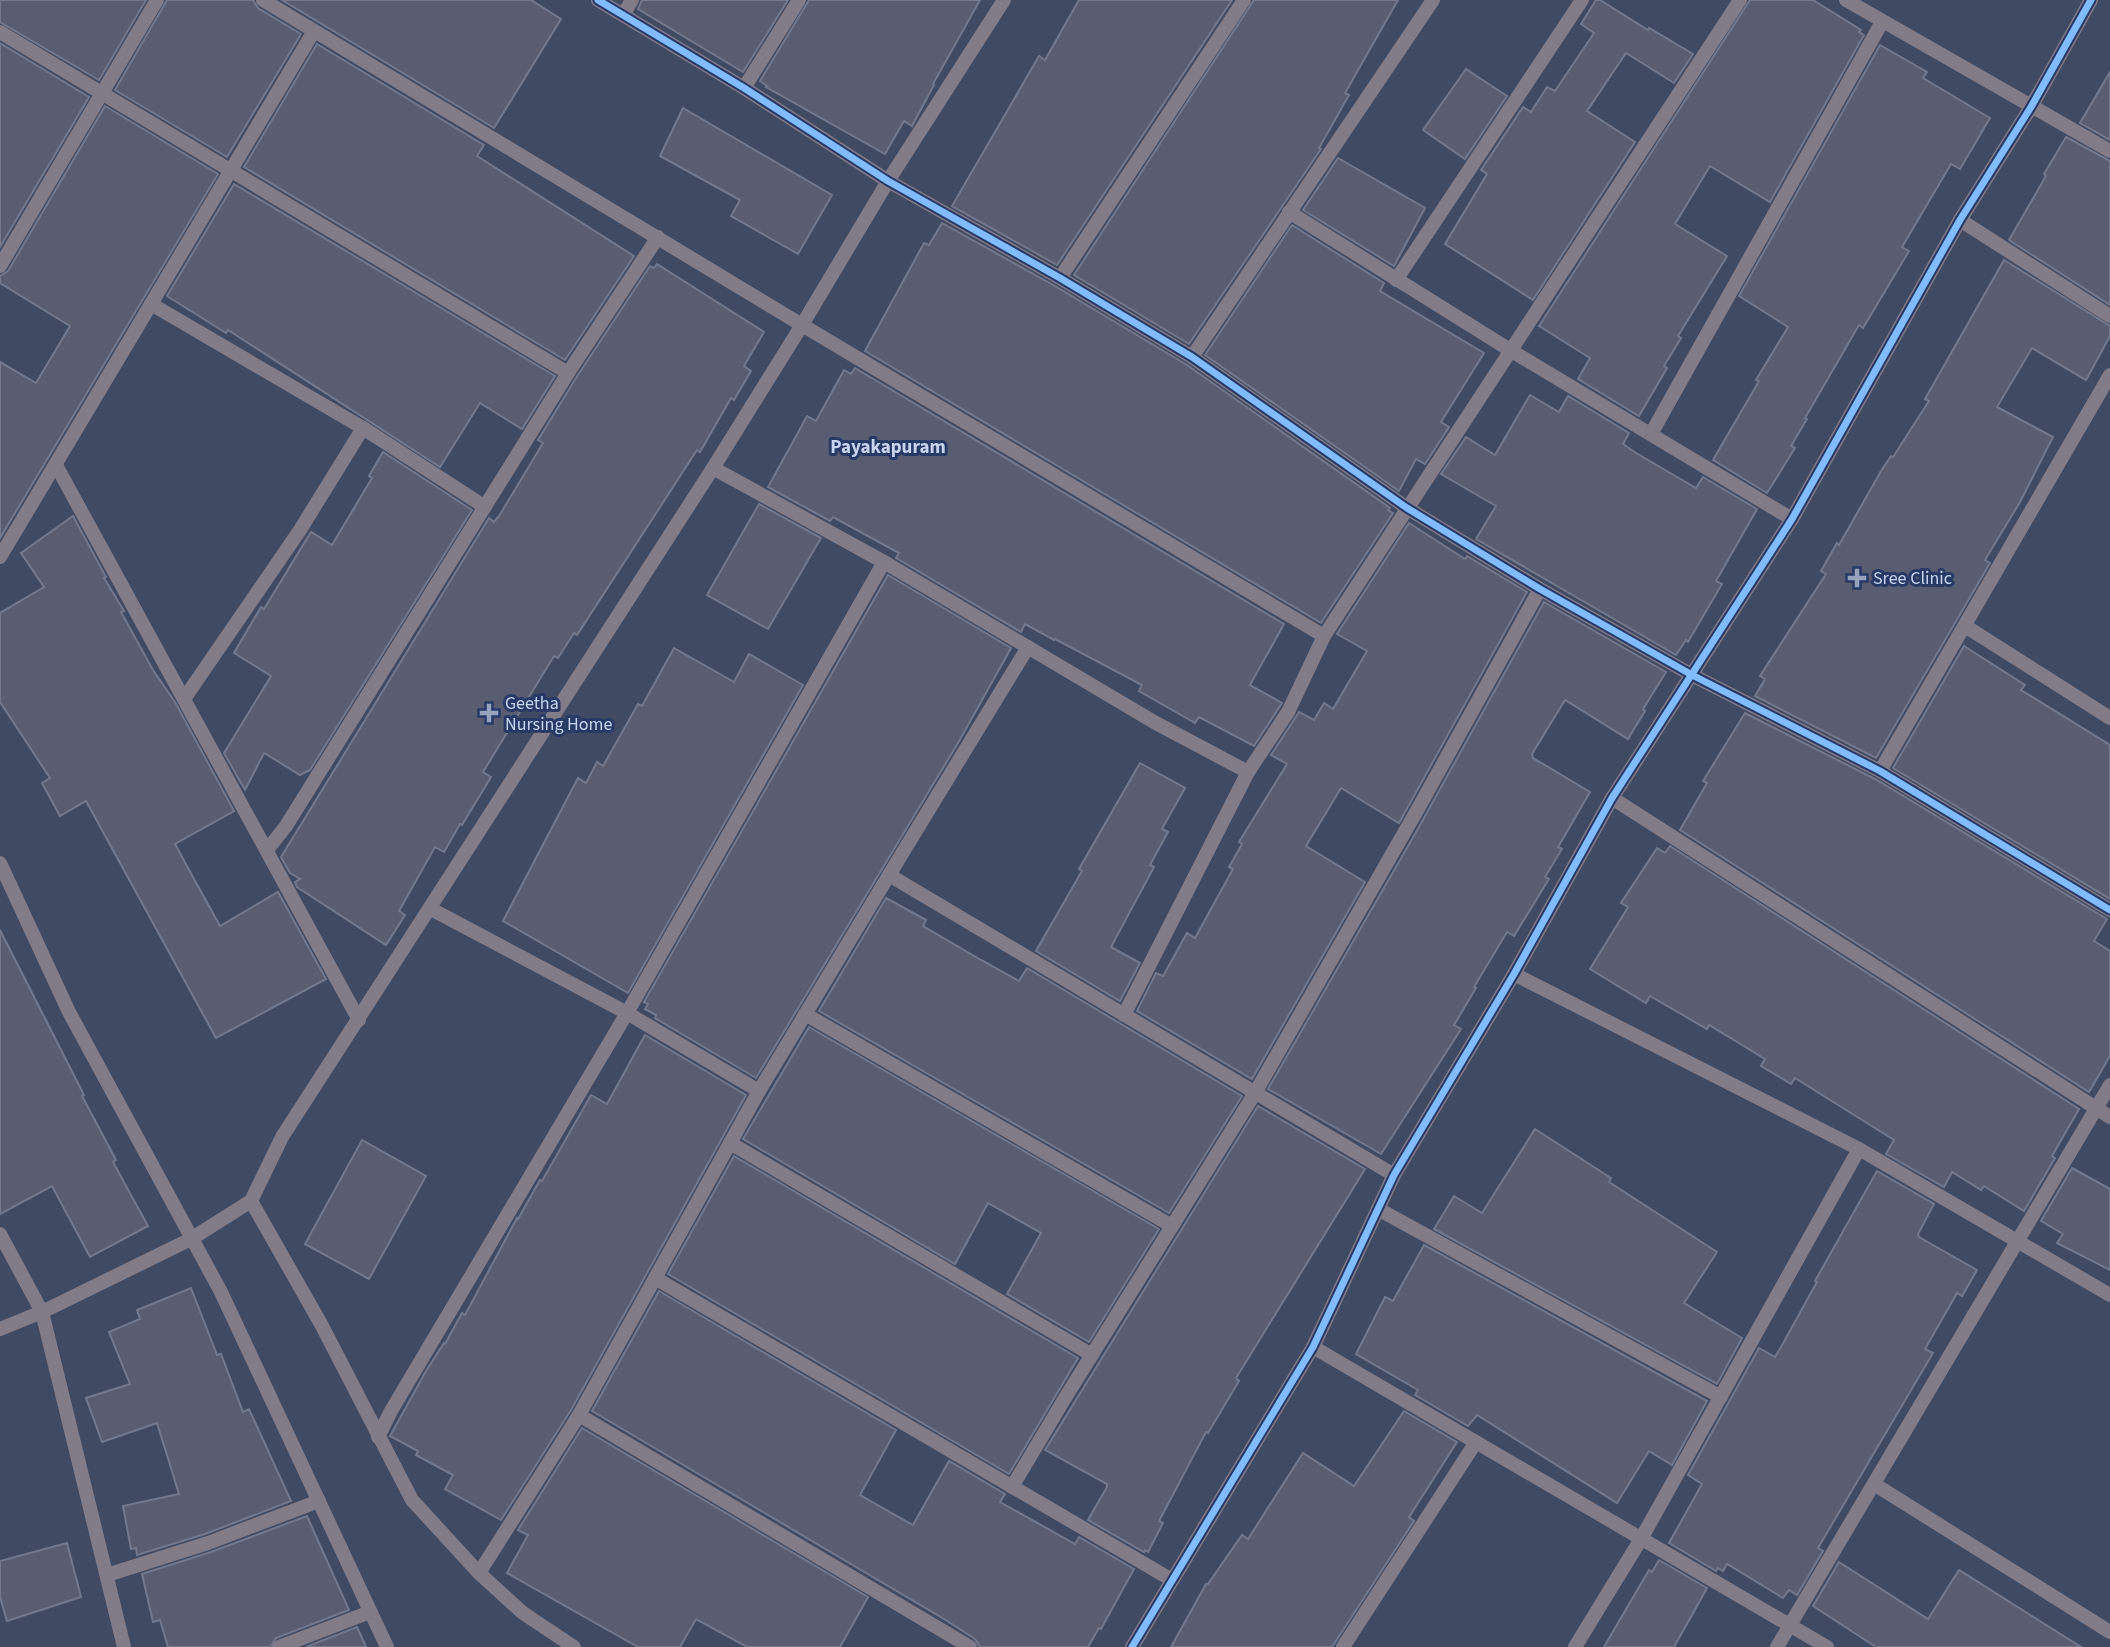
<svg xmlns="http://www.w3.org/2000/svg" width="2110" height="1647" font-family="'Source Sans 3',sans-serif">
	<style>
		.building { fill: #595d72; stroke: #73788c; stroke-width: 2 }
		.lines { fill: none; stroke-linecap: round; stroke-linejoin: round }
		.minor { stroke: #827b88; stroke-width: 14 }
		.tertiary { stroke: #827b88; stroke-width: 14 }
		.cycleway-casing { stroke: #273965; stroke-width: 11 }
		.cycleway { stroke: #80bcff; stroke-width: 7 }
		.poi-dot { fill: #98a4be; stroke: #273965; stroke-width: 2.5 }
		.labels { text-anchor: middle; stroke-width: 6; stroke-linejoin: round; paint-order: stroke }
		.poi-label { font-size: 18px; fill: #c8d4ef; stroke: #273965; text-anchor: start }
		.neighbourhood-label { font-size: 19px; font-weight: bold; fill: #c8d4ef; stroke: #273965 }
	</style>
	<rect width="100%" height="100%" fill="#404a62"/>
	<g class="building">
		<path d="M0 0H146L99 80 0 22Z"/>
		<path d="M167 0H253L258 8 301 34 227 157 115 90Z"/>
		<path d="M282 0H531L561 19 494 128Z"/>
		<path d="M642 0H788L743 72 638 9Z"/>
		<path d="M809 0H980L933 84 934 85 913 124 912 126 904 121 885 154 766 87 767 86 760 81Z"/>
		<path d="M1079 0H1232L1057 265 952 206 1039 56 1045 60Z"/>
		<path d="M1254 0H1398L1345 93 1349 95 1319 148 1321 149 1189 344 1074 275Z"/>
		<path d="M1596 0H1600L1648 30 1649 28 1693 54 1674 83 1626 53 1587 111 1635 142 1533 300 1445 244 1487 174 1481 170 1523 107 1531 112 1547 87 1555 91 1594 33 1581 24Z"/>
		<path d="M1750 0H1813L1861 30 1859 32 1864 35 1770 202 1710 166 1675 224 1727 256 1678 336 1681 338 1664 366 1667 368 1639 416 1578 379 1590 358 1539 326Z"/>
		<path d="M0 43 89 97 0 247Z"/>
		<path d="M317 44 484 145 477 156 634 256 565 360 244 167Z"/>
		<path d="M1880 45 1927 72 1923 78 1990 118 1960 169 1951 164 1902 247 1909 251 1863 328 1859 325 1805 418 1807 419 1791 446 1795 448 1767 493 1713 460 1759 381 1756 380 1788 327 1739 296Z"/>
		<path d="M1466 69 1507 96 1465 159 1423 130Z"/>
		<path d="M2110 72V140L2080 123Z"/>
		<path d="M105 106 218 174 0 538V362L36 383 70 326 0 283V276L8 271Z"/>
		<path d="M683 108 832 195 798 254 731 216 740 200 660 156Z"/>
		<path d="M2066 137 2110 161V305L2009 240 2046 176 2044 174Z"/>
		<path d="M1338 158 1425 208 1394 266 1303 210Z"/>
		<path d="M234 184 555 376 522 429 480 403 440 467 228 330 226 333 167 296Z"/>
		<path d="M942 223 1055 286 1187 365 1390 508 1388 510 1393 513 1321 623 865 351 924 243 929 245Z"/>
		<path d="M1292 225 1384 283 1380 291 1484 353 1441 422 1449 427 1425 464 1416 459 1399 491 1205 355Z"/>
		<path d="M2004 260 2110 326V336L2086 380 2032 348 1997 407 2053 437 2020 502 1985 560 1990 563 1876 758 1755 696 1765 679 1760 676 1826 574 1821 571 1837 543 1839 545 1881 471 1891 456 1893 457 1929 401 1925 399Z"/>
		<path d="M657 264 764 332 744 366 751 371 734 400 731 398 700 452 697 450 577 635 574 633 558 658 554 656 483 772 491 777 462 825 460 824 444 852 435 847 399 911 405 915 386 945 297 887 295 882 300 879 290 873 281 857 489 518 494 522 499 516 543 443 538 440 576 378 650 266 654 268Z"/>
		<path d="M855 368 1284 624 1250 685 1282 703 1254 746 1199 717 1195 723 1139 691 1142 685 1055 639 1054 640 1025 624 1021 632 896 558 899 553 833 517 830 521 768 487 807 416 816 421 844 370 851 374Z"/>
		<path d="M1530 395 1559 412 1568 396 1629 433 1623 444 1636 453 1696 488 1703 477 1757 509 1716 581 1722 584 1688 642 1686 640 1676 655 1476 539 1496 506 1441 474 1466 437 1495 455Z"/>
		<path d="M383 452 472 510 310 770 300 775 264 753 245 790 224 753 271 676 234 653 261 607 264 609 311 532 332 545 372 478 369 476Z"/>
		<path d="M759 504 821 538 768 629 707 595Z"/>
		<path d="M73 516 106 577 104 578 124 611 121 612 153 670 175 702 234 811 175 844 194 879 220 926 278 892 326 979 216 1038 86 801 60 816 42 783 50 778 0 702V613L44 587 21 553Z"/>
		<path d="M1409 523 1465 559 1467 556 1527 592 1399 823 1341 788 1306 846 1365 882 1252 1079 1137 1011 1156 973 1163 976 1187 933 1195 938 1233 869 1229 867 1242 844 1239 842 1287 764 1271 755 1299 712 1314 720 1324 703 1333 709 1367 651 1337 634Z"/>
		<path d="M888 575 1011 648 958 743 756 1078 655 1018 656 1015 645 1009 648 1004 644 1002Z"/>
		<path d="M1544 602 1666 672 1643 709 1645 711 1628 739 1565 700 1532 754 1533 758 1590 792 1558 847 1562 849 1545 877 1549 879 1514 936 1507 932 1474 987 1476 988 1454 1025 1461 1029 1381 1154 1268 1089 1415 834Z"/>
		<path d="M1964 646 2025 685 2021 690 2110 745V899L1893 768Z"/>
		<path d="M674 648 734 682 749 654 803 685 628 993 503 921 578 778 586 783 597 762 603 766 638 704 642 706Z"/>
		<path d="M1745 713 1875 779 2107 919 2094 941 2110 951V1056L2089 1092 1680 830 1707 783 1703 781Z"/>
		<path d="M1140 763 1185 788 1162 829 1168 832 1150 865 1154 867 1111 947 1140 963 1120 1001 1036 951 1082 871 1079 869Z"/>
		<path d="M1670 846 2079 1109 2052 1156 2055 1158 2024 1211 1984 1186 1981 1190 1952 1172 1944 1187 1886 1154 1894 1140 1795 1078 1791 1084 1761 1066 1765 1059 1709 1025 1707 1029 1650 996 1646 1003 1590 969 1628 907 1621 903 1657 848 1665 853Z"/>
		<path d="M886 898 926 920 923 926 981 960 1019 981 1027 968 1242 1096 1169 1213 819 1011Z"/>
		<path d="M0 930 84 1095 82 1096 116 1160 113 1162 148 1226 90 1257 52 1186 0 1214Z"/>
		<path d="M809 1027 1159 1229 1089 1342 1007 1294 1041 1233 988 1203 955 1264 743 1139Z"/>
		<path d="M645 1035 746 1095 571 1410 501 1520 445 1489 453 1475 416 1455 418 1451 390 1436 426 1371 444 1343 445 1344 462 1313 465 1315 517 1218 518 1219 540 1180 542 1181 591 1095 607 1104Z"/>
		<path d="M1258 1106 1365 1169 1236 1378 1239 1381 1208 1433 1206 1432 1159 1521 1163 1523 1148 1552 1145 1550 1144 1552 1088 1520 1107 1487V1484L1045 1450Z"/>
		<path d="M1535 1129 1611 1178 1609 1182 1717 1252 1684 1303 1742 1338 1717 1384 1434 1229 1454 1196 1482 1213Z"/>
		<path d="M362 1140 426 1176 369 1279 305 1244Z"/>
		<path d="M734 1156 1078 1358 1009 1474 668 1274Z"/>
		<path d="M2072 1168 2110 1189V1270L2057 1243 2063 1234 2041 1221Z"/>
		<path d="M1877 1171 1934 1204 1918 1234 1919 1237 1977 1270 1962 1296 1957 1293 1925 1349 1933 1353 1818 1548 1823 1551 1797 1595 1789 1590 1783 1598 1727 1564 1723 1571 1718 1568 1716 1571 1669 1543 1702 1484 1688 1475 1759 1348 1775 1357 1781 1347 1817 1282 1815 1281Z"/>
		<path d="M1424 1245 1707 1401 1672 1465 1649 1451 1617 1503 1477 1415 1468 1426 1415 1395 1418 1390 1356 1354 1385 1297 1393 1301Z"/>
		<path d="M191 1288 217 1355 221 1354 243 1412 249 1409 291 1501 205 1534 137 1555 136 1548 131 1549 123 1506 179 1494 157 1423 102 1442 86 1398 130 1384 109 1332 140 1319 137 1310Z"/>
		<path d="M659 1291 896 1430 860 1495 913 1525 949 1461 1005 1494 1000 1502 1075 1544 1079 1537 1134 1569 1101 1629 1099 1628 1088 1647H980L975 1639 944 1619 592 1411Z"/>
		<path d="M1404 1411 1457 1442 1409 1517 1414 1521 1332 1647H1171L1206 1584H1208L1242 1535 1248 1539 1303 1453 1354 1486Z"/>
		<path d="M582 1428 868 1597 840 1647H747L696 1619 680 1647H638L507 1573 528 1535 518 1530Z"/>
		<path d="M307 1516 349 1610 276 1638 270 1647H168L160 1620 153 1622 142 1574 211 1552Z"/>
		<path d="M67 1543 81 1597 7 1621 0 1597V1561Z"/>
		<path d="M1659 1560 1707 1588 1674 1647H1604L1649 1570 1652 1572Z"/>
		<path d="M1839 1562 1928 1619 1959 1570 2081 1647H1876L1813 1606Z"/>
		<path d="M357 1627 366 1647H306Z"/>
	</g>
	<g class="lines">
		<g class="minor">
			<path d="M263 0 802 325 1324 636"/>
			<path d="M598 0 744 88 888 181 1060 278 1192 357 1407 508 1540 589 1692 675 1880 771 2110 910"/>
			<path d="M1846 0 2110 151"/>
			<path d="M623 15 632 0"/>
			<path d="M0 32 568 373"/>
			<path d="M744 88 799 0"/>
			<path d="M1289 212 1510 350 1792 519"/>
			<path d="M1960 220 2110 316"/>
			<path d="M0 266 157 0"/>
			<path d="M1060 278 1244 0"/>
			<path d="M1396 280 1582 0"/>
			<path d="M151 304 363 428 485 507"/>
			<path d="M1192 357 1433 0"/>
			<path d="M1651 434 1882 22"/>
			<path d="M56 465 359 1020"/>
			<path d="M713 468 884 562 1154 722 1248 772"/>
			<path d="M0 557 314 31"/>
			<path d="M1965 626 2110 718"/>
			<path d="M1028 647 889 875 1394 1175"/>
			<path d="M184 699 300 530 363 428"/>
			<path d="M1880 771 2110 375"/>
			<path d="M1612 798 2110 1117"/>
			<path d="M267 850 286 826 568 373 658 237"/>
			<path d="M0 863 69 1012 221 1292 387 1647"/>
			<path d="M431 909 627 1013 759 1091"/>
			<path d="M1514 974 1859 1149 2110 1295"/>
			<path d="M805 1014 1172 1226"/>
			<path d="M1124 1015 1248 772 1288 712 1324 636 1740 0"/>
			<path d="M730 1143 1092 1355"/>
			<path d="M251 1201 321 1324 412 1500 479 1573 523 1613 574 1647"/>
			<path d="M1378 1209 1721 1397"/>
			<path d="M0 1234 42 1312 124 1647"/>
			<path d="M655 1278 1172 1580"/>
			<path d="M0 1329 42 1312 191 1239 251 1201 282 1137 713 468 802 325 888 181 1004 0"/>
			<path d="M1313 1347 1827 1647"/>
			<path d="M579 1415 970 1647"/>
			<path d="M378 1437 391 1411 627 1013 884 562"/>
			<path d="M1874 1484 2110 1632"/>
			<path d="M1012 1487 1065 1398 1255 1093 1419 807 1540 589"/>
			<path d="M479 1573 579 1415 759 1091 889 875"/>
			<path d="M107 1575 208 1543 319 1501"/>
			<path d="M279 1647 370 1612"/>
			<path d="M1343 1647 1476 1442"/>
			<path d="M1575 1647 1641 1539 1859 1149"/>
			<path d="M1777 1647 2110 1085"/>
		</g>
		<path class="tertiary" d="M1132 1647 1313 1347 1394 1175 1514 974 1612 798 1792 519 1960 220 2031 107 2091 0"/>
		<defs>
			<g id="cycleway">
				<path d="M598 0 744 88 888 181 1060 278 1192 357 1407 508 1540 589 1692 675 1880 771 2110 910"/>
				<path d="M1132 1647 1313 1347 1394 1175 1514 974 1612 798 1792 519 1960 220 2031 107 2091 0"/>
			</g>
		</defs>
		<use href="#cycleway" class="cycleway-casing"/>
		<use href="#cycleway" class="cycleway"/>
	</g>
	<g class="poi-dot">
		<path d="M1853.5 567.5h7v7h7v7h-7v7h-7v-7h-7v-7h7z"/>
		<path d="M485.5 702.5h7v7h7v7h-7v7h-7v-7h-7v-7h7z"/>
	</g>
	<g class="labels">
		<g class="poi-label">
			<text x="1873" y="584">Sree Clinic</text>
			<text x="505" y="709">Geetha<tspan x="505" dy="21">Nursing Home</tspan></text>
		</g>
		<g class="neighbourhood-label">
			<text x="888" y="453">Payakapuram</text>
		</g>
	</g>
</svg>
